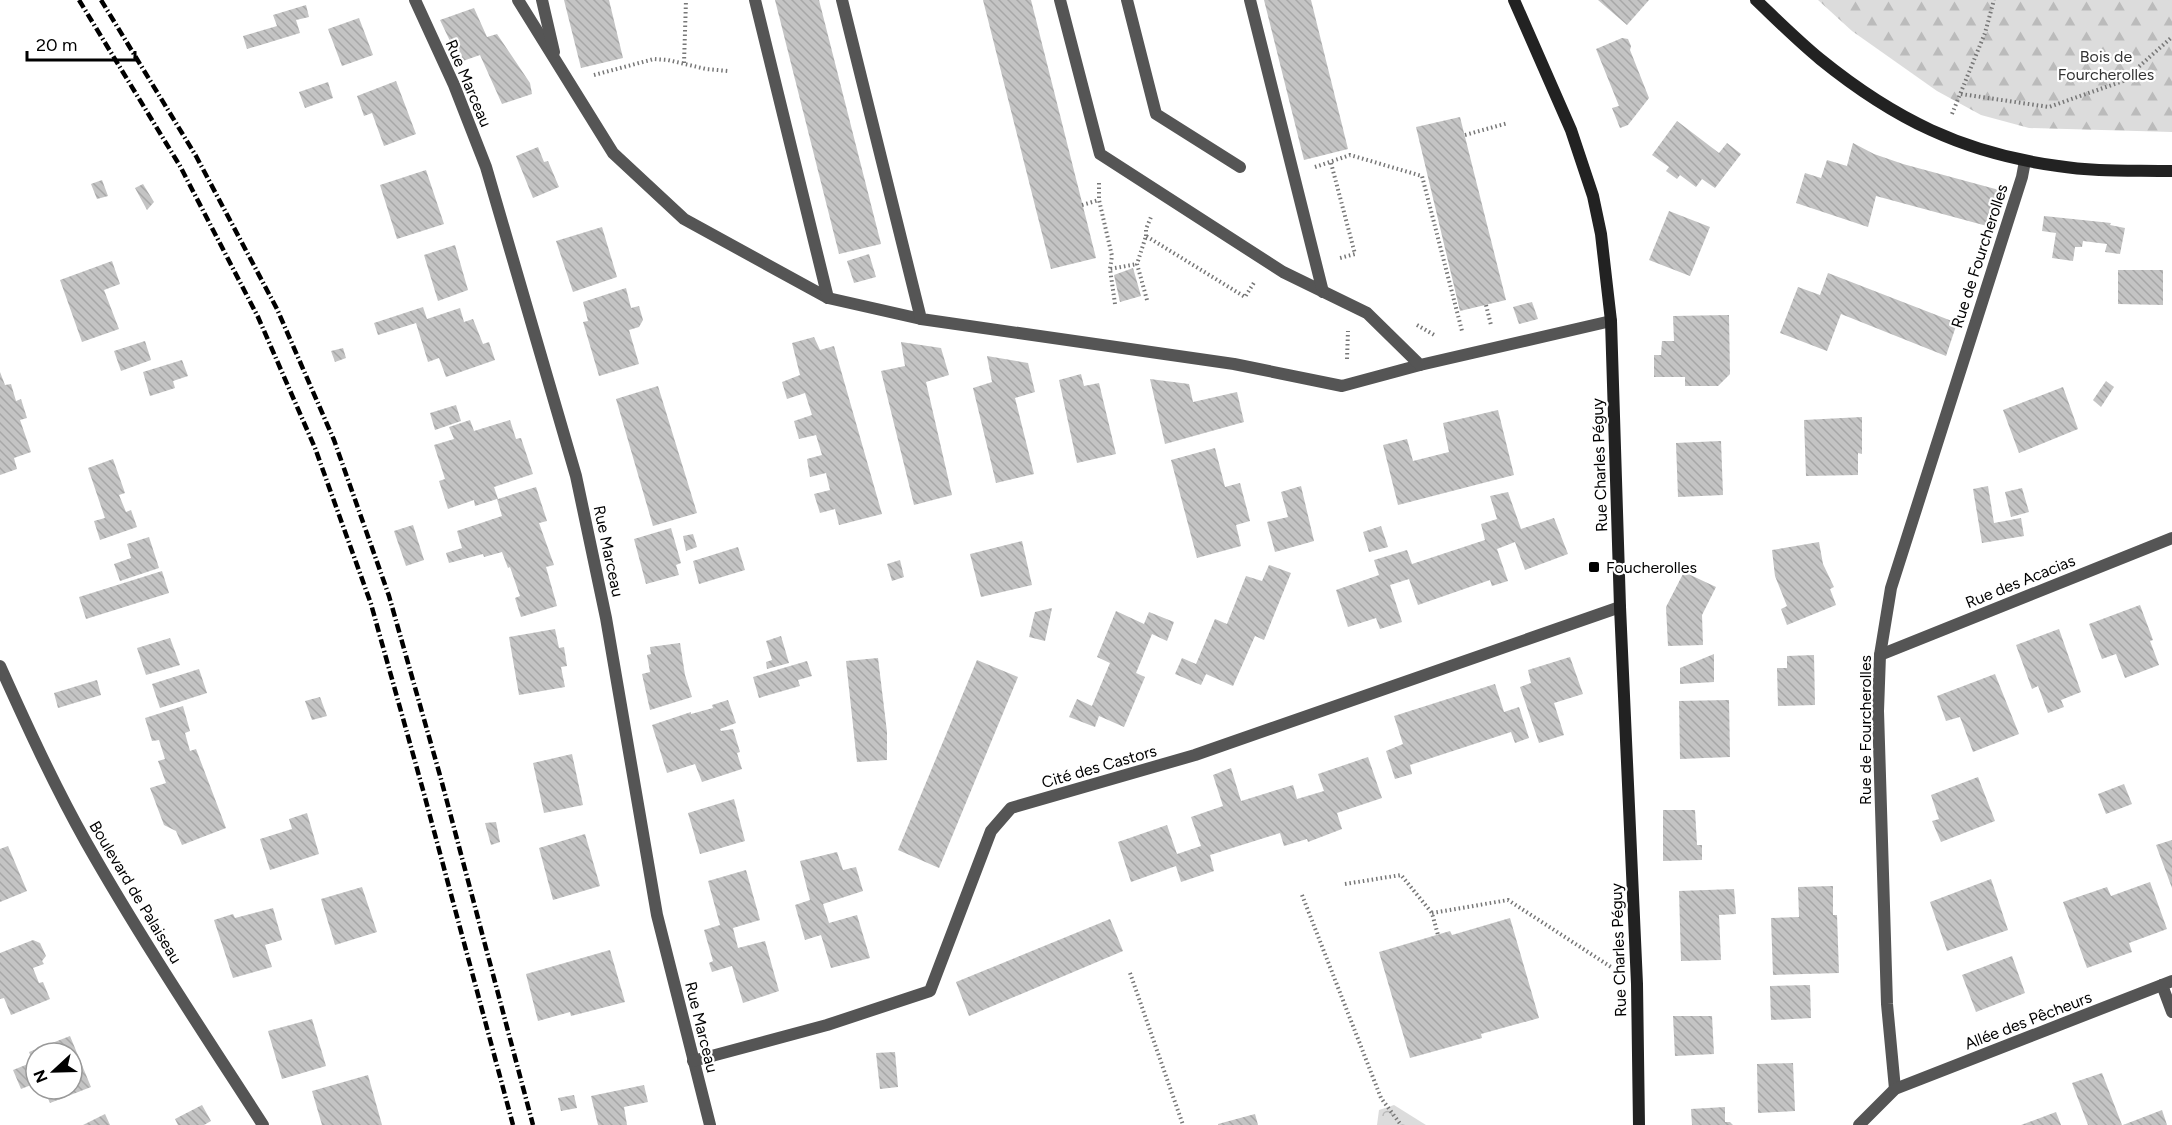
<svg xmlns="http://www.w3.org/2000/svg" width="2172" height="1125" font-family="Figtree,sans-serif">
	<style>
		.forest { fill: url(#forest-firs) }
		.park { fill: url(#park-crowns) }
		.building { fill: url(#building-back-hatch) }
		.lines { fill: none; stroke-linecap: round; stroke-linejoin: round }
		.path { stroke: #777; stroke-width: 4; stroke-dasharray: 1.5 3; stroke-linecap: butt }
		.street { stroke: #555; stroke-width: 12 }
		.secondary { stroke: #222; stroke-width: 12 }
		.rail { stroke: #000; stroke-width: 4.5; stroke-dasharray: 9 3 1.5 3; stroke-linecap: butt }
		.poi-dot { fill: #000; stroke: #fff; stroke-width: 2 }
		.labels { text-anchor: middle; stroke-width: 4.5; stroke-linejoin: round; paint-order: stroke }
		.park-label { font-size: 16px; fill: #333; stroke: #fff }
		.street-label { font-size: 16px; fill: #000; stroke: #fff }
		.poi-label { font-size: 16px; fill: #000; stroke: #fff; text-anchor: start }
	</style>
	<defs>
		<pattern id="forest-firs" width="22" height="20" patternUnits="userSpaceOnUse" patternTransform="scale(1.5)"><rect width="22" height="20" fill="#dcdcdc"/><path d="M5 1l3.5 6h-7zM16 11l3.5 6h-7z" fill="#bbb"/></pattern>
		<pattern id="park-crowns" width="20" height="18" patternUnits="userSpaceOnUse" patternTransform="scale(1.5)"><rect width="20" height="18" fill="#dcdcdc"/><path d="M2 6a3 3 0 1 1 6 0M12 15a3 3 0 1 1 6 0" fill="none" stroke="#bbb"/></pattern>
		<pattern id="building-back-hatch" width="6" height="6" patternUnits="userSpaceOnUse" patternTransform="scale(1.5)"><rect width="6" height="6" fill="#c4c4c4"/><path d="M-1 5l2 2M0 0l6 6M5-1l2 2" fill="none" stroke="#a7a7a7"/></pattern>
	</defs>
	<rect width="100%" height="100%" fill="#fff"/>
	<path class="forest" d="M1818 0H2172V132L2029 128 1981 115 1937 91 1852 31Z"/>
	<path class="park" d="M1394 1105 1426 1125H1427H1377L1379 1110Z"/>
	<g class="building">
		<path d="M564 0H609L623 58 581 68Z"/>
		<path d="M775 0H819L881 244 839 254Z"/>
		<path d="M983 0H1031L1096 258 1051 269Z"/>
		<path d="M1264 0H1311L1348 149 1304 160Z"/>
		<path d="M1598 0H1649L1627 25Z"/>
		<path d="M306 5 309 17 296 20 300 33 247 49 243 36 277 26 273 15Z"/>
		<path d="M474 8 487 37 497 34 530 83 532 94 502 104 480 55 460 62 440 20Z"/>
		<path d="M359 18 373 55 342 66 328 29Z"/>
		<path d="M1622 38 1628 39 1631 46 1630 50 1649 98 1628 125 1620 128 1612 108 1619 106 1596 49Z"/>
		<path d="M396 81 416 134 384 146 372 113 364 116 357 96Z"/>
		<path d="M328 82 333 98 305 108 299 92Z"/>
		<path d="M1460 117 1506 300 1460 311 1416 127Z"/>
		<path d="M1677 121 1719 153 1727 143 1741 154 1715 188 1702 179 1696 187 1680 175 1677 179 1666 171 1669 167 1652 155Z"/>
		<path d="M1853 143 1874 154 1903 164 1999 190 1987 226 1876 196 1868 227 1796 203 1805 173 1821 178 1827 160 1847 166Z"/>
		<path d="M538 147 544 162 548 161 559 187 533 198 516 156Z"/>
		<path d="M426 170 444 224 397 239 380 185Z"/>
		<path d="M102 180 108 196 97 199 91 184Z"/>
		<path d="M143 184 154 202 147 210 135 188Z"/>
		<path d="M1669 211 1710 227 1690 276 1649 260Z"/>
		<path d="M2044 216 2111 223 2110 225 2125 228 2120 254 2105 252 2107 244 2083 241 2082 247H2075L2073 261 2052 258 2056 233 2042 231Z"/>
		<path d="M602 227 617 277 573 292 556 241Z"/>
		<path d="M455 245 468 290 438 301 424 255Z"/>
		<path d="M869 254 876 277 854 283 847 261Z"/>
		<path d="M112 261 120 284 104 290 119 329 82 342 60 280Z"/>
		<path d="M1133 268 1141 296 1120 302 1114 275Z"/>
		<path d="M2118 270H2163V305L2118 304Z"/>
		<path d="M1828 273 1957 323 1946 356 1841 314 1827 351 1780 333 1798 287 1820 295Z"/>
		<path d="M626 288 631 308 639 306 643 320 639 327 629 330 639 364 599 376 583 322 588 321 583 302Z"/>
		<path d="M1532 302 1538 319 1519 324 1513 307Z"/>
		<path d="M423 307 427 319 460 308 464 322 473 319 483 344 489 342 495 360 446 377 439 358 428 362 416 323 378 335 374 323Z"/>
		<path d="M1729 315 1730 374 1718 386H1685V377H1654V355H1661L1662 341H1674L1673 316Z"/>
		<path d="M814 337 820 350 834 346 882 514 839 525 835 509 820 513 814 494 830 490 826 473 810 477 807 459 822 455 816 435 799 439 794 421 812 415 805 393 787 399 782 382 800 375 792 343Z"/>
		<path d="M145 341 151 360 121 371 114 351Z"/>
		<path d="M901 342 941 348 949 375 926 382 952 495 914 505 881 371 905 366Z"/>
		<path d="M343 348 346 358 335 362 331 351Z"/>
		<path d="M987 356 1028 363 1035 392 1015 398 1034 474 996 483 973 388 992 382Z"/>
		<path d="M182 360 188 376 173 381 175 388 150 396 143 372Z"/>
		<path d="M0 372 5 385 11 384 16 401 21 399 27 418 20 420 31 452 14 458 17 469 0 475Z"/>
		<path d="M1081 374 1084 386 1099 383 1116 454 1077 463 1059 380Z"/>
		<path d="M1150 379 1189 384 1193 402 1237 392 1244 422 1165 444Z"/>
		<path d="M2106 381 2114 387 2101 407 2093 400Z"/>
		<path d="M658 386 697 513 653 526 616 399Z"/>
		<path d="M2063 387 2078 429 2019 453 2003 410Z"/>
		<path d="M456 405 461 421 435 430 430 413Z"/>
		<path d="M1498 410 1514 475 1398 505 1383 445 1407 439 1413 461 1449 452 1443 423Z"/>
		<path d="M1862 417V454L1858 453V475L1806 476 1804 420Z"/>
		<path d="M470 420 474 431 510 420 516 439 521 438 533 474 494 487 498 499 536 487 547 521 539 523 554 565 546 567 557 606 521 617 515 598 520 596 510 567 508 568 502 552 484 557 483 554 449 563 446 553 462 548 457 531 502 516 497 499 475 506 474 500 448 509 439 481 445 479 434 445 454 439 449 427Z"/>
		<path d="M1721 441 1723 495 1678 497 1676 443Z"/>
		<path d="M1215 448 1225 487 1240 483 1250 521 1236 525 1241 546 1197 558 1171 460Z"/>
		<path d="M113 459 125 493 119 495 126 512 131 510 137 527 100 540 94 521 105 518 88 468Z"/>
		<path d="M1301 486 1314 541 1275 552 1267 522 1288 517 1281 492Z"/>
		<path d="M1988 486 1994 523 2021 518 2024 536 1982 543 1973 489Z"/>
		<path d="M2022 488 2029 512 2011 517 2005 492Z"/>
		<path d="M1508 492 1521 529 1554 518 1568 554 1525 570 1515 542 1497 549 1508 581 1492 586 1490 580 1418 605 1409 579 1390 585 1402 622 1380 629 1376 618 1348 627 1336 590 1379 575 1374 560 1407 550 1412 564 1485 540 1481 524 1497 519 1490 496Z"/>
		<path d="M413 525 424 560 406 566 394 531Z"/>
		<path d="M1381 526 1388 547 1369 552 1363 532Z"/>
		<path d="M671 528 681 563 676 565 679 575 646 584 634 539Z"/>
		<path d="M693 534 697 547 686 551 683 536Z"/>
		<path d="M149 537 159 568 120 581 114 564 131 558 127 544Z"/>
		<path d="M1022 541 1032 585 981 597 970 554Z"/>
		<path d="M1819 542 1823 564 1834 587 1830 589 1836 605 1787 625 1781 609 1787 606 1775 576 1772 550Z"/>
		<path d="M738 547 745 570 699 584 693 561Z"/>
		<path d="M900 560 904 577 892 581 887 564Z"/>
		<path d="M1269 565 1291 573 1264 640 1255 636 1233 686 1206 674 1201 685 1175 674 1182 658 1196 664 1215 619 1227 624 1246 576 1262 581Z"/>
		<path d="M162 571 169 593 86 619 79 597Z"/>
		<path d="M1684 572 1716 587 1702 615 1703 645 1668 646 1666 607Z"/>
		<path d="M2140 605 2153 640 2150 641 2159 665 2125 678 2116 654 2102 659 2089 624Z"/>
		<path d="M1052 608 1045 641 1029 637 1035 612Z"/>
		<path d="M1116 611 1144 624 1149 612 1174 622 1167 641 1152 634 1136 673 1145 677 1124 727 1099 716 1095 727 1069 717 1077 699 1092 706 1110 663 1097 657Z"/>
		<path d="M555 629 559 648 564 647 567 666 561 667 565 687 519 695 509 637Z"/>
		<path d="M2059 629 2081 692 2061 700 2064 707 2048 713 2038 686 2032 689 2016 645Z"/>
		<path d="M781 636 789 663 767 669 766 662 772 660 766 641Z"/>
		<path d="M170 638 180 665 146 675 137 648Z"/>
		<path d="M680 643 685 675 692 697 650 710 642 674 650 672 647 655 651 654 650 647Z"/>
		<path d="M1714 654V682L1680 684V668Z"/>
		<path d="M1814 655 1815 705 1778 706 1777 668H1787V656Z"/>
		<path d="M1570 657 1583 694 1554 703 1564 735 1539 743 1520 687 1531 683 1528 670Z"/>
		<path d="M878 658 887 732V760L857 762 846 661Z"/>
		<path d="M977 660 1018 677 939 868 898 850Z"/>
		<path d="M807 661 812 676 798 680 800 686 759 698 753 677Z"/>
		<path d="M199 669 207 693 160 708 152 684Z"/>
		<path d="M1995 674 2019 734 1973 752 1960 717 1946 721 1937 696Z"/>
		<path d="M97 680 101 695 58 708 54 693Z"/>
		<path d="M1495 684 1504 712 1519 707 1529 738 1515 743 1511 732 1410 765 1412 774 1395 779 1386 751 1403 744 1394 716Z"/>
		<path d="M320 697 327 716 312 720 305 701Z"/>
		<path d="M728 700 736 723 720 729 721 731 733 729 740 752 737 753 742 769 702 782 695 764 667 773 652 725 691 712V714L713 708 712 705Z"/>
		<path d="M1729 700 1730 757 1680 759 1679 701Z"/>
		<path d="M183 706 190 731 185 733 190 751 196 749 226 828 182 845 176 831 164 825 150 788 166 783 158 761 165 759 159 740 152 741 145 718Z"/>
		<path d="M572 754 583 805 544 813 533 763Z"/>
		<path d="M1368 757 1382 798 1337 813 1342 829 1308 842 1307 839 1284 846 1280 833 1210 855 1214 871 1181 882 1176 866 1131 882 1118 842 1167 825 1177 854 1201 846 1191 817 1223 806 1213 775 1231 768 1241 801 1293 785 1297 799 1324 791 1318 774Z"/>
		<path d="M1978 777 1995 821 1941 842 1932 821 1939 819 1931 795Z"/>
		<path d="M2124 784 2132 804 2106 814 2098 794Z"/>
		<path d="M734 799 745 841 700 854 688 813Z"/>
		<path d="M1663 810H1695L1697 845H1702V860L1663 861Z"/>
		<path d="M307 813 319 854 270 870 260 839 292 829 289 819Z"/>
		<path d="M496 822 500 842 491 845 485 823Z"/>
		<path d="M585 834 600 886 553 900 539 848Z"/>
		<path d="M2172 840V888L2156 845Z"/>
		<path d="M8 846 27 891 0 902V849Z"/>
		<path d="M837 852 843 870 856 867 863 891 823 904 829 923 857 915 870 958 831 968 821 935 805 940 795 905 810 900 800 861Z"/>
		<path d="M746 870 760 920 733 928 738 948 765 941 779 991 743 1003 732 966 712 972 709 963 713 961 704 930 720 925 708 881Z"/>
		<path d="M1991 879 2008 930 1947 951 1930 902Z"/>
		<path d="M2150 882 2167 929 2129 943 2132 952 2087 968 2063 902 2107 887 2111 896Z"/>
		<path d="M1833 886V915H1837L1839 973 1773 975 1771 918 1799 917 1798 887Z"/>
		<path d="M362 887 377 932 335 945 321 899Z"/>
		<path d="M1734 889 1736 914 1719 915 1721 960 1681 961 1679 891Z"/>
		<path d="M273 908 282 940 265 945 272 967 233 978 214 920 233 914 235 918Z"/>
		<path d="M1510 918 1539 1018 1481 1034 1482 1038 1410 1058 1379 952 1450 931 1452 935Z"/>
		<path d="M1110 919 1123 951 969 1016 956 982Z"/>
		<path d="M33 940 40 943 46 956 42 961 44 964 33 968 39 983 43 982 50 999 11 1015 4 998 0 999V953Z"/>
		<path d="M610 950 625 1002 571 1016 570 1012 538 1021 526 974Z"/>
		<path d="M2012 956 2025 993 1976 1012 1962 975Z"/>
		<path d="M1810 985 1811 1018 1771 1020 1770 986Z"/>
		<path d="M1673 1016H1712L1714 1054 1675 1056Z"/>
		<path d="M312 1019 326 1066 282 1079 268 1031Z"/>
		<path d="M70 1036 91 1087 50 1103 44 1089H72V1053H36V1083L21 1089 13 1070 33 1062 29 1052Z"/>
		<path d="M895 1052 898 1087 880 1089 876 1053Z"/>
		<path d="M1793 1063 1795 1111 1758 1113 1757 1064Z"/>
		<path d="M2102 1073 2122 1125H2088L2072 1083Z"/>
		<path d="M368 1075 382 1125H322L312 1091Z"/>
		<path d="M644 1085 648 1102 624 1107 627 1125H598L591 1096Z"/>
		<path d="M574 1095 577 1108 561 1111 558 1098Z"/>
		<path d="M202 1105 211 1121 204 1125H178L175 1119Z"/>
		<path d="M1725 1107V1122H1730L1733 1125H1692L1691 1109Z"/>
		<path d="M2162 1110 2167 1125H2123Z"/>
		<path d="M2056 1112 2061 1125H2021Z"/>
		<path d="M105 1114 110 1125H83Z"/>
		<path d="M1255 1114 1258 1125H1218V1124Z"/>
	</g>
	<g class="lines">
		<g class="path">
			<path d="M684 63 686 0"/>
			<path d="M594 75 654 59 668 60 706 69 728 71"/>
			<path d="M1961 94 2049 107 2123 81 2172 37"/>
			<path d="M1952 114 1985 33 1994 0"/>
			<path d="M1465 135 1508 123"/>
			<path d="M1331 163 1355 254 1340 258"/>
			<path d="M1315 167 1350 155 1422 176 1462 331"/>
			<path d="M1099 183V200L1112 256 1110 269"/>
			<path d="M1082 205 1099 200"/>
			<path d="M1146 236V229L1151 217"/>
			<path d="M1147 300 1137 264 1146 236 1245 297 1255 281"/>
			<path d="M1115 304 1110 269 1137 264"/>
			<path d="M1486 305 1491 325"/>
			<path d="M1417 325 1436 336"/>
			<path d="M1347 359 1348 331"/>
			<path d="M1345 884 1401 875 1432 913 1438 935"/>
			<path d="M1302 895 1381 1098 1401 1125"/>
			<path d="M1432 913 1508 900 1611 967"/>
			<path d="M1130 973 1183 1125"/>
		</g>
		<g class="street">
			<path d="M415 0 454 85 486 167 576 476 606 618 657 915 710 1125"/>
			<path d="M518 0 613 153 684 219 828 298 921 319"/>
			<path d="M542 0 554 52"/>
			<path d="M755 0 828 298"/>
			<path d="M842 0 921 319 1234 364 1342 386 1420 365"/>
			<path d="M1060 0 1100 154 1283 272 1367 313 1420 365 1611 321"/>
			<path d="M1127 0 1156 114 1240 167"/>
			<path d="M1250 0 1323 292"/>
			<path d="M1880 655 2172 538"/>
			<path d="M0 666C27 726 54 785 86 842 141 939 203 1032 263 1125"/>
			<path d="M2162 985 2172 1012"/>
			<path d="M693 1061 827 1025 930 991 991 831 1011 808 1195 755 1620 607"/>
			<path d="M1895 1089 1887 1004 1878 711 1880 655 1891 588 2022 177 2025 161"/>
			<path d="M1859 1125 1895 1089 2172 981"/>
		</g>
		<g class="secondary">
			<path d="M1514 0 1571 130 1593 196 1601 234 1611 321 1620 607 1637 984 1639 1125"/>
			<path d="M1756 0C1777 20 1798 41 1820 59 1894 119 1963 153 2058 166 2095 172 2134 170 2172 171"/>
		</g>
		<g class="rail">
			<path d="M79 0 180 166 258 317 315 448 371 604 423 790 513 1125"/>
			<path d="M101 0 196 156 277 309 334 440 389 596 441 779 533 1125"/>
		</g>
	</g>
	<rect class="poi-dot" x="1588" y="561" width="12" height="12" rx="3"/>
	<g class="labels">
		<g class="park-label">
			<text x="2106" y="62">Bois de<tspan x="2106" dy="18">Fourcherolles</tspan></text>
		</g>
		<g class="street-label">
			<text transform="translate(469 83) rotate(67)" y="6">Rue Marceau</text>
			<text transform="translate(1979 256) rotate(-72)" y="6">Rue de Fourcherolles</text>
			<text transform="translate(1599 465) rotate(-92)" y="6">Rue Charles Péguy</text>
			<text transform="translate(609 551) rotate(78)" y="6">Rue Marceau</text>
			<text transform="translate(2020 581) rotate(-22)" y="6">Rue des Acacias</text>
			<text transform="translate(1865 730) rotate(-90)" y="6">Rue de Fourcherolles</text>
			<text transform="translate(1099 766) rotate(-16)" y="6">Cité des Castors</text>
			<text transform="translate(136 892) rotate(59)" y="6">Boulevard de Palaiseau</text>
			<text transform="translate(1618 950) rotate(-92)" y="6">Rue Charles Péguy</text>
			<text transform="translate(2028 1020) rotate(-21)" y="6">Allée des Pêcheurs</text>
			<text transform="translate(702 1027) rotate(76)" y="6">Rue Marceau</text>
		</g>
		<g class="poi-label">
			<text x="1606" y="573">Foucherolles</text>
		</g>
	</g>
	<g transform="translate(54 1071) rotate(248)"><circle r="28" fill="#ffffff" stroke="#999999" stroke-width="1.5"/>
	<path d="M0-4.5L10 22L0 15L-10 22Z" fill="#000000"/>
	<text y="-9" font-size="16" font-weight="bold" text-anchor="middle" fill="#000000">N</text>
	</g>
	<path d="M27 51v9h108v-9" fill="none" stroke="#000000" stroke-width="3"/>
	<text x="36" y="51" font-size="18" fill="#000000" stroke="#ffffff" stroke-width="4.5" paint-order="stroke">20 m</text>
</svg>
